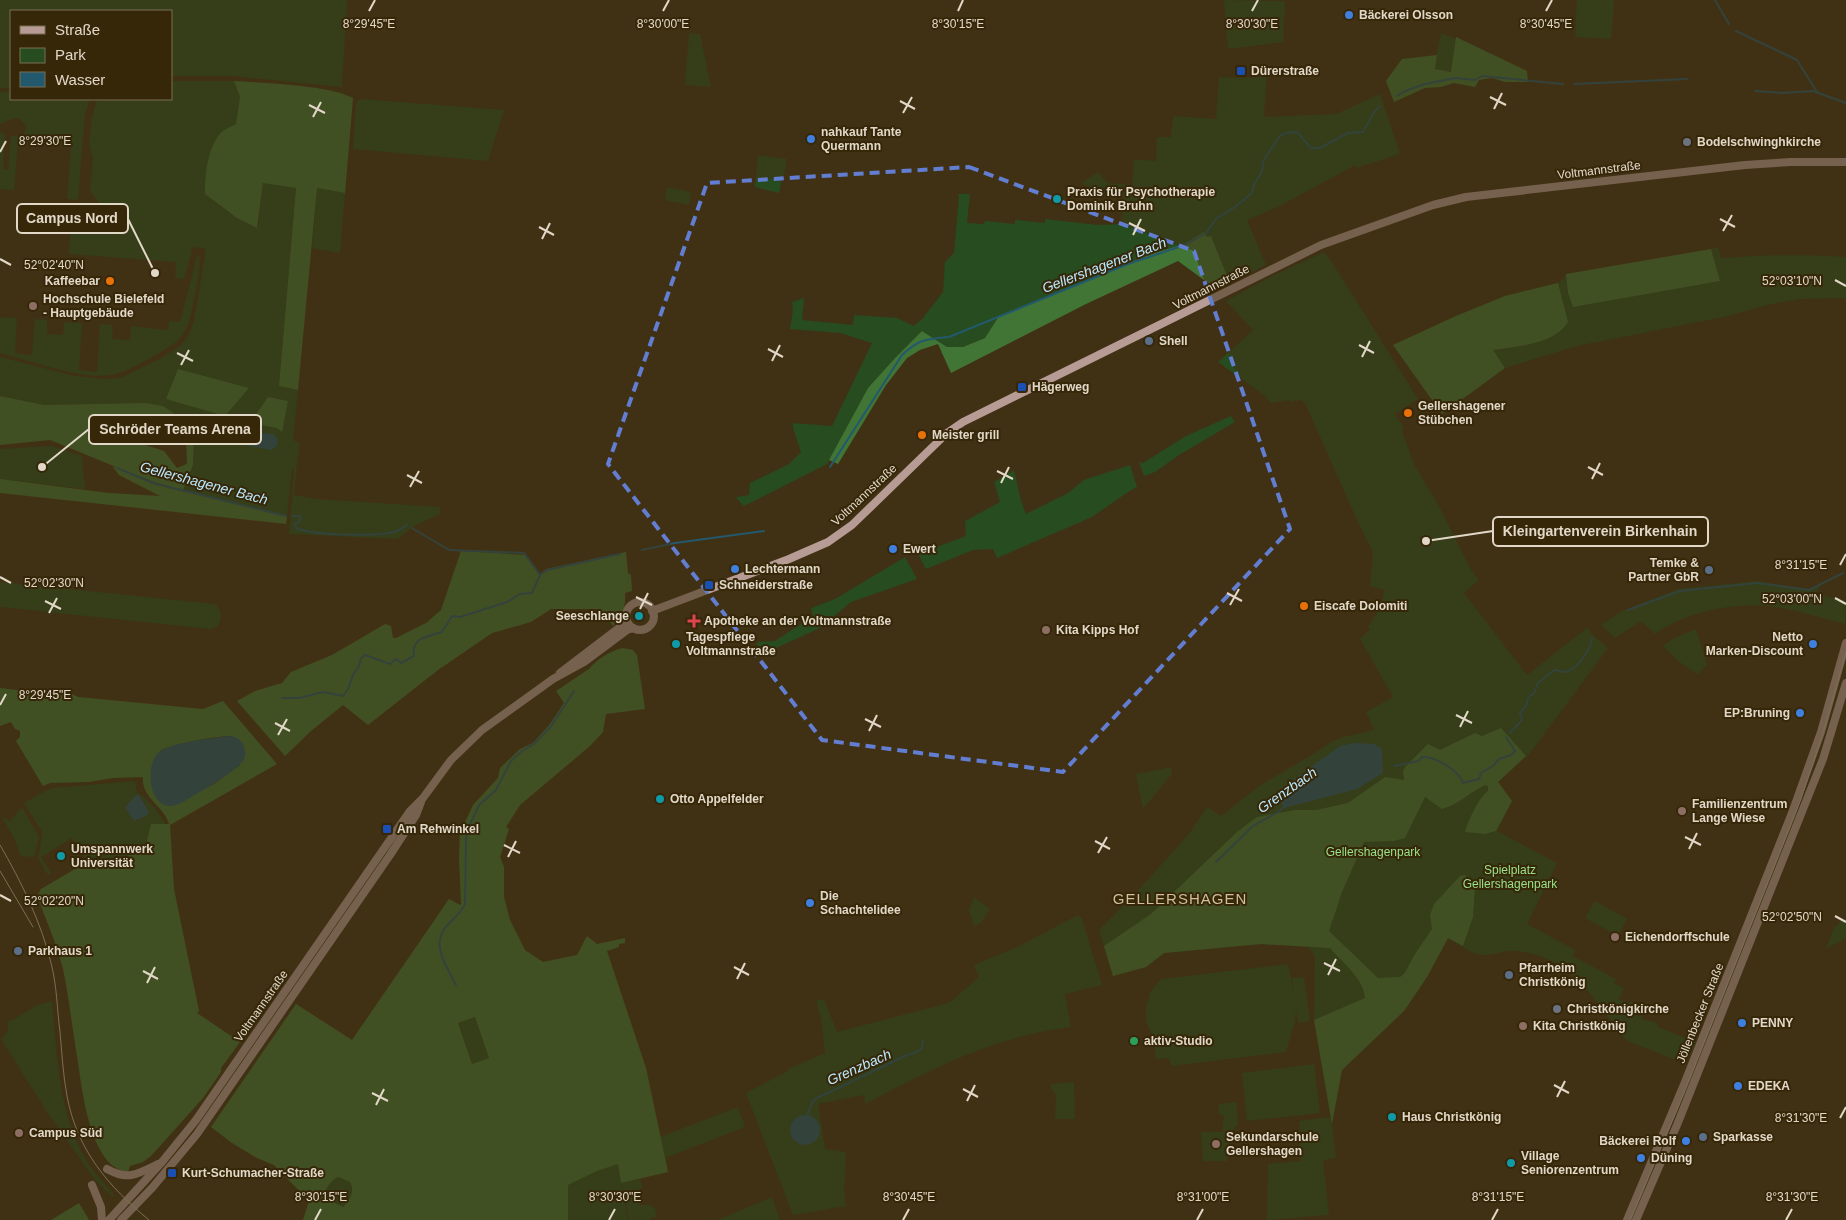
<svg xmlns="http://www.w3.org/2000/svg" width="1846" height="1220" font-family="Helvetica,sans-serif">
	<style>
		.green { fill: #264c1f; fill-rule: evenodd }
		.forest { fill: #417536; fill-rule: evenodd }
		.water { fill: #23596d }
		.lines { fill: none; stroke-linecap: round; stroke-linejoin: round }
		.stream { stroke: #23596d; stroke-width: 2 }
		.secondary { stroke: #b79c96; stroke-width: 8 }
		.tram { stroke: #c2b7a4; stroke-width: 1 }
		.marked { fill: none; stroke: #627ed2; stroke-width: 4; stroke-dasharray: 10 6; stroke-linejoin: round }
		.ticks { fill: none; stroke: #e2d8c8; stroke-width: 2 }
		.shop-dot { fill: #3f7fe0; stroke: #362709; stroke-width: 2 }
		.transit-dot { fill: #1a4fb4; stroke: #362709; stroke-width: 2 }
		.worship-dot { fill: #6b7280; stroke: #362709; stroke-width: 2 }
		.culture-dot { fill: #0f9aa8; stroke: #362709; stroke-width: 2 }
		.food-dot { fill: #e8710a; stroke: #362709; stroke-width: 2 }
		.education-dot { fill: #8d6e63; stroke: #362709; stroke-width: 2 }
		.service-dot { fill: #5c6f8a; stroke: #362709; stroke-width: 2 }
		.health-dot { fill: #e0444e; stroke: #362709; stroke-width: 2 }
		.leisure-dot { fill: #2e9e5b; stroke: #362709; stroke-width: 2 }
		.labels { text-anchor: middle; stroke-width: 4; stroke-linejoin: round; paint-order: stroke }
		.poi-label { font-size: 12px; font-weight: bold; fill: #e2d8c8; stroke: #362709; text-anchor: start }
		.street-label { font-size: 12px; fill: #e2d8c8; stroke: #362709 }
		.park-label { font-size: 12px; fill: #98e28a; stroke: #362709 }
		.water-label { font-size: 14px; font-style: italic; fill: #bbe9fe; stroke: #362709 }
		.quarter-label { font-size: 15px; letter-spacing: 1px; fill: #d0be9d; stroke: #362709 }
		.ticks-label { font-size: 12px; text-anchor: middle; fill: #e2d8c8; stroke: #362709; stroke-width: 4; stroke-linejoin: round; paint-order: stroke }
		.leader { fill: none; stroke: #e2d8c8; stroke-width: 2 }
		.callout-dot { fill: #e2d8c8; stroke: #362709; stroke-width: 2 }
		.callout { fill: #362709; stroke: #e2d8c8; stroke-width: 2 }
		.callout-label { font-size: 14px; text-anchor: middle; font-weight: bold; fill: #e2d8c8 }
	</style>
	<rect width="100%" height="100%" fill="#413114"/>
	<g class="green">
		<path d="M0 0H347L342 87 231 76H171V11H11V88H0Z"/>
		<path d="M1224 0 1285 1 1283 42 1228 49Z"/>
		<path d="M1577 0H1614L1611 39 1575 37Z"/>
		<path d="M689 33 700 34 711 87 685 85Z"/>
		<path d="M1441 33 1456 39 1451 72 1434 69Z"/>
		<path d="M1267 70 1264 117 1336 114 1380 94 1400 154 1356 168 1355 165 1278 207 1247 220 1266 265 1230 283 1211 236 1207 237 1204 232 1184 244 1148 255 999 316 985 338 963 347H947L922 331 895 358 868 388 827 464 744 506 737 499V497L749 495 750 483 789 464 801 452 793 428V423L832 426 872 343 840 333 790 329 793 310 792 302 804 298 802 320 853 325 854 315 897 318 914 326 923 318 943 292 945 262 954 253 959 197 958 194H970L967 223 984 224 985 221 1015 224V220L1045 223V219L1098 225 1121 224 1123 197 1104 192 1101 195 1082 183 1098 172 1108 183 1132 185 1134 159 1156 161 1157 137H1171L1173 116 1216 119 1219 77 1258 78Z"/>
		<path d="M171 81H234L240 97 236 124 205 194C222 207 237 221 258 227L263 183 296 188 279 386 298 390 293 440 300 443 297 463 294 495 317 499 440 507V514L412 527 401 537 394 539 289 534 294 470 292 469 287 516 183 490 193 465 194 434 145 403 44 405 0 396V357L75 376 106 379 120 378 160 359 180 346 188 336 194 321 206 249 192 247 191 255 184 279 175 278 176 262 69 254 71 223 90 227 110 229 106 222 105 211 90 191 93 159 89 143 92 119 97 99H171Z"/>
		<path d="M11 91V99H90L85 114 78 200 67 199 71 146 18 141 14 190 0 189V131L5 135 3 169 8 170 11 136H24L26 126 24 123 18 118 12 119 0 124V92Z"/>
		<path d="M360 99 504 110 488 161 353 149 356 104Z"/>
		<path d="M758 155 787 159 784 176 782 177 779 193 755 187Z"/>
		<path d="M667 187 691 192 689 205 665 200Z"/>
		<path d="M317 188 345 193 340 253 312 248Z"/>
		<path d="M1718 247 1721 258C1762 255 1805 254 1846 257V298L1800 299 1771 304 1728 316 1577 346 1505 368 1442 414 1393 345 1456 316 1505 296 1558 283 1563 279 1566 274 1568 293 1719 281 1711 249Z"/>
		<path d="M198 253C203 261 195 294 193 305 186 337 182 340 154 356 141 363 127 372 112 375 82 380 30 361 0 353V317L17 318 15 353 32 355 35 319 47 320V334L63 335 64 322 82 323 79 370 97 372 100 324 113 325 112 339 130 340 131 326 168 330 169 321 180 322Z"/>
		<path d="M1322 253H1325L1331 261 1418 399 1395 414 1404 428 1402 431 1414 464 1440 508 1470 568 1479 580 1464 593 1527 675 1588 627 1591 633 1608 648 1530 753 1498 782 1512 801 1497 831 1557 863 1527 924 1575 950 1573 956 1616 979 1614 983 1624 988 1619 999 1628 1004 1630 1001 1634 1003 1632 1011 1634 1014 1642 1016 1641 1019 1658 1023V1027L1696 1042 1691 1054 1679 1061 1632 1043 1625 1039C1594 999 1570 956 1516 951 1505 950 1496 955 1486 955 1473 956 1459 944 1448 938L1427 977 1404 1011 1342 1070 1332 1124 1336 1158 1323 1160 1329 1215 1267 1220 1268 1164 1301 1161 1299 1121 1331 1117 1314 1020 1315 956 1308 947 1261 944 1164 953 1146 967 1113 976 1099 930 1134 895 1188 835 1207 807 1221 816 1259 786 1315 753 1331 742 1343 737 1374 730 1366 712 1393 697 1360 639 1370 629 1368 627 1382 605 1384 590 1370 586 1373 552 1357 520 1305 403 1301 400 1290 402 1289 400 1271 403 1264 395 1218 362 1253 330 1226 301 1268 278Z"/>
		<path d="M1231 416 1235 422 1179 455 1155 472 1144 476 1139 462 1143 463 1186 436Z"/>
		<path d="M52 446 82 456 85 489 0 479V449Z"/>
		<path d="M1130 465 1137 487 1128 492 1092 517 997 558 993 549 973 550 926 569 918 554 966 536 965 521 1000 502 994 482 1014 470 1021 501 1026 514 1068 493 1084 480Z"/>
		<path d="M905 557 917 579 851 602 818 629 776 648 758 649 757 642 775 641 813 616 811 608 835 599Z"/>
		<path d="M1757 581 1809 590 1820 585 1816 594 1846 601 1845 624C1822 618 1800 611 1777 607 1736 602 1690 610 1655 634L1641 621 1615 638 1601 625 1620 612 1678 589Z"/>
		<path d="M0 582 215 604C224 611 223 627 211 629L0 607Z"/>
		<path d="M1696 629 1707 665 1697 674 1678 661 1663 646 1674 638Z"/>
		<path d="M1172 767 1171 775 1143 809 1136 774Z"/>
		<path d="M135 781 137 793C144 794 163 817 165 824H151L145 849 101 866 87 862 72 838 41 857 51 873 48 875 38 858 42 837V832L24 803 45 791 53 788ZM135 796 141 797 149 812 146 816 134 821 125 807Z"/>
		<path d="M22 807 39 837 34 857 21 856 14 838 2 817 10 821Z"/>
		<path d="M974 897 990 909 981 923 974 926 969 910Z"/>
		<path d="M1595 901 1627 919 1618 936 1585 918Z"/>
		<path d="M1076 916H1079L1082 919 1102 985 1065 994 1071 1027C995 1036 932 1069 865 1104L864 1095 818 1104 825 1149 846 1152 844 1191 846 1206 793 1215 746 1093 788 1071V1069L825 1053 821 1018 816 1001 824 999 837 1032 949 1003 979 977 974 965 1019 946Z"/>
		<path d="M1842 919 1846 921V938L1826 949 1834 927H1836Z"/>
		<path d="M1288 964 1294 993 1292 978 1304 977 1310 1021 1298 1023 1296 1010 1295 1021 1286 1052 1171 1066 1169 1058 1156 1059 1154 1039 1146 1021V1008L1150 992 1161 979Z"/>
		<path d="M52 1001C57 1056 58 1111 86 1160 94 1173 105 1184 115 1196L113 1197 96 1181 47 1112 1 1039 8 1031 7 1021H11L37 1005Z"/>
		<path d="M475 1017 489 1058 472 1064 458 1023Z"/>
		<path d="M1314 1064 1320 1113 1247 1121 1242 1073Z"/>
		<path d="M1074 1082 1075 1119H1055L1056 1095 1051 1088V1084Z"/>
		<path d="M1236 1102 1238 1124 1232 1131H1222L1224 1116 1218 1113 1219 1104Z"/>
		<path d="M738 1107 745 1127 665 1158 660 1137Z"/>
		<path d="M1201 1132H1229L1227 1161H1203Z"/>
		<path d="M618 1164 628 1220H568V1185L597 1171Z"/>
		<path d="M338 1177 350 1182C355 1192 350 1200 343 1207L329 1200 324 1195C327 1187 330 1181 338 1177Z"/>
		<path d="M640 1179 643 1188 636 1190 640 1205H652L653 1208H655L657 1217 650 1218V1220H629L622 1183Z"/>
		<path d="M772 1197 780 1220H718Z"/>
	</g>
	<g class="forest">
		<path d="M1456 37 1527 71 1528 82H1505L1492 78 1479 80 1475 87 1454 83 1441 87 1425 88 1394 102 1386 81 1402 59 1437 55 1435 69 1451 72Z"/>
		<path d="M234 81C264 83 329 85 353 98L345 193 317 188 298 390 279 386 296 188 263 183 257 228 237 218 205 194C205 175 207 151 219 135 222 130 231 127 236 124L240 97Z"/>
		<path d="M1204 232 1207 237 1211 236 1230 283H1226L1215 288 1178 261 1086 304 951 373 938 344 920 350 907 358 886 385 838 464 829 460 868 388 895 358 922 331 947 347H963L985 338 999 316 1148 255 1184 244Z"/>
		<path d="M1711 249 1720 281 1573 307 1568 293 1566 274Z"/>
		<path d="M1558 283 1568 322C1554 345 1516 346 1493 350L1505 368 1442 414 1393 345 1456 316 1505 296Z"/>
		<path d="M178 369 249 388 225 416 166 399Z"/>
		<path d="M0 396 44 405 145 403 163 406 172 412 194 434 193 465 183 490 154 482 118 468 153 484 287 517 286 524 0 493V479L109 493 160 496 119 475 113 467H116L55 442 50 440 0 445ZM150 415 176 425 186 438 187 464 177 468 164 451 145 445 128 421Z"/>
		<path d="M268 397 288 401 282 432 277 428 250 423Z"/>
		<path d="M461 551 526 555 540 574 546 569 626 552 628 573 631 575 632 591 625 593C626 604 623 619 613 626L600 609H551L531 622 492 633 438 670 368 725 343 705 311 731 285 756 237 701 255 691 282 683 291 672 332 655 385 624 391 626 393 638H396L426 623 441 610Z"/>
		<path d="M623 648 633 650 637 655 645 709 606 714 603 732 590 746 520 805 506 827 509 829 500 857 504 867V897L510 920 525 950 543 962 577 955 587 936 597 944 625 938V943L619 944V947L607 951 646 1068 668 1172 621 1183 618 1164 597 1171 568 1185V1220H303L309 1201 274 1165 257 1158 232 1143 211 1127 296 1004 352 1040 449 899 460 905 461 904 459 858 460 833 473 805 498 778 500 768 520 749 533 743 550 724 564 703 556 691 589 669C597 659 610 651 623 648ZM475 1017 489 1058 472 1064 458 1023ZM338 1177 350 1182C355 1192 350 1200 343 1207L329 1200 324 1195C327 1187 330 1181 338 1177Z"/>
		<path d="M0 688 51 694 60 688 78 697 203 709 223 701 277 764 170 825 174 889 199 1011 197 1013 240 1042 221 1068V1072L203 1098 151 1156 143 1162 130 1166 128 1172C89 1168 82 1086 77 1056 72 1027 69 997 63 969 57 944 46 920 37 896L41 889 87 862 101 866 145 849 151 824H169C164 806 141 798 143 777L113 778 89 782 50 783 43 786 16 741 20 737V731L15 729 11 722 0 726ZM231 736 239 740 240 765 214 784 169 806C158 802 153 794 152 782 151 773 152 759 159 752 167 744 218 736 231 736Z"/>
		<path d="M1501 728 1526 756 1498 782 1512 801 1496 831 1485 834 1465 832C1468 821 1479 797 1488 791V786L1485 785C1470 792 1458 805 1442 809L1425 797 1405 838 1394 841 1364 842 1342 892 1329 931 1378 978 1400 977 1404 974 1415 954 1432 929 1430 915 1434 904 1460 876 1465 875 1475 888 1473 917 1463 946 1448 938 1427 977 1404 1011 1342 1070 1332 1124 1314 1020 1365 998C1364 979 1342 962 1330 948L1261 944 1164 953 1146 967 1113 976 1104 946 1151 914 1238 831 1257 817 1295 810H1316L1348 803 1385 777 1404 780 1403 771 1406 766 1428 744 1440 750 1475 733 1482 736Z"/>
		<path d="M79 1203 89 1220H51Z"/>
	</g>
	<g class="water">
		<path d="M212 429 228 435 254 433 274 434 278 440 277 446 271 450 233 443 208 434Z"/>
		<path d="M229 736C235 736 241 739 244 746 246 751 246 756 243 761 237 770 204 790 193 796 186 800 177 807 168 806 147 802 145 760 161 751 176 741 211 739 229 736Z"/>
		<path d="M1354 743 1374 744 1382 749 1383 773 1357 789 1284 808 1280 800 1283 793 1293 780 1340 746Z"/>
		<path d="M139 795 149 812 146 816 134 821 125 807 135 796Z"/>
		<circle cx="805" cy="1130" r="15"/>
	</g>
	<g class="lines">
		<g class="stream">
			<path d="M1715 0 1729 24"/>
			<path d="M1736 31 1797 60 1817 92"/>
			<path d="M1574 84 1687 79"/>
			<path d="M1755 91 1782 93 1813 91 1846 103"/>
			<path d="M1397 96 1405 91 1425 84 1455 78 1475 80 1482 76 1563 84"/>
			<path d="M830 467 902 355C919 339 926 339 949 337L1128 264 1185 245 1206 233 1217 218 1235 207 1252 193 1254 185 1262 171 1264 159 1280 136 1286 133 1297 132 1311 148H1320L1348 133 1363 132 1374 112 1379 107"/>
			<path d="M117 468 153 483 286 516"/>
			<path d="M292 516H299L301 518 299 522 295 524 297 529C319 535 372 537 394 532 399 531 403 527 407 525"/>
			<path d="M412 528 449 550 524 553 540 575 547 570 620 554"/>
			<path d="M642 550 675 543 764 531"/>
			<path d="M1628 610 1680 591 1757 583 1809 590 1843 573"/>
			<path d="M282 698H299L323 692 343 696 348 689 353 675 359 666 361 658 365 655 390 664 396 659 401 663 414 656C411 637 428 637 442 632L452 616 460 617 507 602 520 594 532 593 540 575"/>
			<path d="M1510 733 1522 720 1520 713 1526 706 1528 698 1535 692 1537 684 1554 670C1557 670 1560 671 1562 672 1576 673 1590 650 1592 639"/>
			<path d="M1394 766 1418 761 1422 757C1435 756 1458 770 1463 783L1479 779 1481 773 1494 765 1499 759 1511 755 1515 751 1506 737"/>
			<path d="M1216 862 1253 826 1278 812 1285 806"/>
			<path d="M456 985C448 969 431 946 445 928 451 920 461 914 465 904L466 838 468 829 479 805 496 790 511 761 522 751 534 744 552 725 574 691"/>
			<path d="M807 1116C812 1100 812 1099 828 1093L907 1055 917 1052 922 1048 923 1041"/>
		</g>
		<g class="secondary">
			<circle cx="640" cy="616" r="14"/>
			<path d="M652 611 789 559 828 542 852 525 947 433 963 422 1321 245 1433 205 1466 197 1745 165 1791 162H1846"/>
			<path d="M560 673 623 625 626 620"/>
			<path d="M107 1169C128 1181 138 1174 158 1164"/>
			<path d="M92 1185 101 1207 102 1220"/>
			<path d="M109 1220 162 1162 196 1120 410 811 423 798 451 760 482 730 553 679 584 662 627 630 633 628"/>
			<path d="M121 1220 152 1188 197 1134 390 855 416 815 421 802"/>
			<path d="M1627 1220 1685 1082 1792 813 1821 732 1846 643"/>
			<path d="M1636 1220 1677 1125 1823 759 1846 683"/>
		</g>
		<g class="tram">
			<path d="M0 845C21 881 41 922 51 963 57 986 57 1009 60 1032 62 1053 63 1075 67 1096 77 1150 108 1186 149 1220"/>
			<path d="M0 871 33 927"/>
			<path d="M1630 1220 1679 1105 1801 799 1823 733 1846 652"/>
		</g>
	</g>
	<path d="M0 0H1846V1220H0ZM969 167 1194 251 1290 529 1063 772 822 740 608 464 707 183Z" fill="#413114" fill-opacity=".55" fill-rule="evenodd"/>
	<path class="marked" d="M969 167 1194 251 1290 529 1063 772 822 740 608 464 707 183Z"/>
	<path class="ticks" d="M369 11 375 0M663 11 669 0M958 11 963 0M1252 11 1258 0M1546 11 1552 0M1490 97 1506 105M900 101 915 109M309 105 325 113M1494 109 1502 93M903 113 912 97M313 117 321 102M0 152 6 141M1720 219 1735 227M1129 223 1145 231M539 227 554 235M1723 231 1732 215M1133 235 1141 219M542 239 550 223M0 259 11 265M1835 280 1846 286M1359 345 1374 353M768 349 783 357M177 353 193 361M1362 357 1370 341M772 361 780 345M181 365 189 350M1588 467 1603 475M997 471 1013 479M407 475 422 483M1592 479 1600 463M1001 483 1009 467M410 487 419 471M1840 565 1846 554M0 577 11 583M1227 593 1242 601M636 597 652 605M1835 598 1846 604M45 601 61 609M1230 605 1239 589M640 609 648 593M49 613 57 598M0 705 6 694M1456 715 1472 723M865 719 881 727M275 723 290 731M1460 727 1468 711M869 731 877 715M278 735 287 719M1685 837 1701 845M1095 841 1110 849M504 845 520 853M1689 849 1697 833M1098 853 1107 837M508 857 516 841M0 895 11 901M1835 916 1846 922M1324 963 1340 971M734 967 749 975M143 971 158 979M1328 975 1336 959M737 979 745 963M147 983 155 967M1554 1085 1569 1093M963 1089 978 1097M372 1093 388 1101M1557 1097 1565 1081M967 1101 975 1085M376 1105 384 1089M1840 1118 1846 1107M315 1220 321 1209M609 1220 615 1209M903 1220 909 1209M1197 1220 1203 1209M1492 1220 1498 1209M1786 1220 1792 1209"/>
	<g class="shop-dot">
		<circle cx="1349" cy="15" r="5"/>
		<circle cx="811" cy="139" r="5"/>
		<circle cx="893" cy="549" r="5"/>
		<circle cx="735" cy="569" r="5"/>
		<circle cx="1813" cy="644" r="5"/>
		<circle cx="1800" cy="713" r="5"/>
		<circle cx="810" cy="903" r="5"/>
		<circle cx="1742" cy="1023" r="5"/>
		<circle cx="1738" cy="1086" r="5"/>
		<circle cx="1686" cy="1141" r="5"/>
		<circle cx="1641" cy="1158" r="5"/>
	</g>
	<g class="transit-dot">
		<rect x="1236" y="66" width="10" height="10" rx="2.5"/>
		<rect x="1017" y="382" width="10" height="10" rx="2.5"/>
		<rect x="704" y="580" width="10" height="10" rx="2.5"/>
		<rect x="382" y="824" width="10" height="10" rx="2.5"/>
		<rect x="167" y="1168" width="10" height="10" rx="2.5"/>
	</g>
	<g class="worship-dot">
		<circle cx="1687" cy="142" r="5"/>
		<circle cx="1557" cy="1009" r="5"/>
	</g>
	<g class="culture-dot">
		<circle cx="1057" cy="199" r="5"/>
		<circle cx="639" cy="616" r="5"/>
		<circle cx="676" cy="644" r="5"/>
		<circle cx="660" cy="799" r="5"/>
		<circle cx="61" cy="856" r="5"/>
		<circle cx="1392" cy="1117" r="5"/>
		<circle cx="1511" cy="1163" r="5"/>
	</g>
	<g class="food-dot">
		<circle cx="110" cy="281" r="5"/>
		<circle cx="1408" cy="413" r="5"/>
		<circle cx="922" cy="435" r="5"/>
		<circle cx="1304" cy="606" r="5"/>
	</g>
	<g class="education-dot">
		<circle cx="33" cy="306" r="5"/>
		<circle cx="1046" cy="630" r="5"/>
		<circle cx="1682" cy="811" r="5"/>
		<circle cx="1615" cy="937" r="5"/>
		<circle cx="1523" cy="1026" r="5"/>
		<circle cx="19" cy="1133" r="5"/>
		<circle cx="1216" cy="1144" r="5"/>
	</g>
	<g class="service-dot">
		<circle cx="1149" cy="341" r="5"/>
		<circle cx="1709" cy="570" r="5"/>
		<circle cx="18" cy="951" r="5"/>
		<circle cx="1509" cy="975" r="5"/>
		<circle cx="1703" cy="1137" r="5"/>
	</g>
	<path class="health-dot" d="M691.5 613.5h5v5h5v5h-5v5h-5v-5h-5v-5h5z"/>
	<circle class="leisure-dot" cx="1134" cy="1041" r="5"/>
	<g class="labels">
		<g class="poi-label">
			<text x="1359" y="19">Bäckerei Olsson</text>
			<text x="1251" y="75">Dürerstraße</text>
			<text x="821" y="136">nahkauf Tante<tspan x="821" dy="14">Quermann</tspan></text>
			<text x="1697" y="146">Bodelschwinghkirche</text>
			<text x="1067" y="196">Praxis für Psychotherapie<tspan x="1067" dy="14">Dominik Bruhn</tspan></text>
			<text x="100" y="285" text-anchor="end">Kaffeebar</text>
			<text x="43" y="303">Hochschule Bielefeld<tspan x="43" dy="14">- Hauptgebäude</tspan></text>
			<text x="1159" y="345">Shell</text>
			<text x="1032" y="391">Hägerweg</text>
			<text x="1418" y="410">Gellershagener<tspan x="1418" dy="14">Stübchen</tspan></text>
			<text x="932" y="439">Meister grill</text>
			<text x="903" y="553">Ewert</text>
			<text x="1699" y="567" text-anchor="end">Temke &amp;<tspan x="1699" dy="14">Partner GbR</tspan></text>
			<text x="745" y="573">Lechtermann</text>
			<text x="719" y="589">Schneiderstraße</text>
			<text x="1314" y="610">Eiscafe Dolomiti</text>
			<text x="629" y="620" text-anchor="end">Seeschlange</text>
			<text x="704" y="625">Apotheke an der Voltmannstraße</text>
			<text x="1056" y="634">Kita Kipps Hof</text>
			<text x="686" y="641">Tagespflege<tspan x="686" dy="14">Voltmannstraße</tspan></text>
			<text x="1803" y="641" text-anchor="end">Netto<tspan x="1803" dy="14">Marken-Discount</tspan></text>
			<text x="1790" y="717" text-anchor="end">EP:Bruning</text>
			<text x="670" y="803">Otto Appelfelder</text>
			<text x="1692" y="808">Familienzentrum<tspan x="1692" dy="14">Lange Wiese</tspan></text>
			<text x="397" y="833">Am Rehwinkel</text>
			<text x="71" y="853">Umspannwerk<tspan x="71" dy="14">Universität</tspan></text>
			<text x="820" y="900">Die<tspan x="820" dy="14">Schachtelidee</tspan></text>
			<text x="1625" y="941">Eichendorffschule</text>
			<text x="28" y="955">Parkhaus 1</text>
			<text x="1519" y="972">Pfarrheim<tspan x="1519" dy="14">Christkönig</tspan></text>
			<text x="1567" y="1013">Christkönigkirche</text>
			<text x="1752" y="1027">PENNY</text>
			<text x="1533" y="1030">Kita Christkönig</text>
			<text x="1144" y="1045">aktiv-Studio</text>
			<text x="1748" y="1090">EDEKA</text>
			<text x="1402" y="1121">Haus Christkönig</text>
			<text x="29" y="1137">Campus Süd</text>
			<text x="1226" y="1141">Sekundarschule<tspan x="1226" dy="14">Gellershagen</tspan></text>
			<text x="1713" y="1141">Sparkasse</text>
			<text x="1676" y="1145" text-anchor="end">Bäckerei Rolf</text>
			<text x="1521" y="1160">Village<tspan x="1521" dy="14">Seniorenzentrum</tspan></text>
			<text x="1651" y="1162">Düning</text>
			<text x="182" y="1177">Kurt-Schumacher-Straße</text>
		</g>
		<g class="street-label">
			<text transform="translate(1599 170) rotate(-7)" y="4">Voltmannstraße</text>
			<text transform="translate(1211 287) rotate(-27)" y="4">Voltmannstraße</text>
			<text transform="translate(864 495) rotate(-43)" y="4">Voltmannstraße</text>
			<text transform="translate(261 1006) rotate(-55)" y="4">Voltmannstraße</text>
			<text transform="translate(1700 1013) rotate(-68)" y="4">Jöllenbecker Straße</text>
		</g>
		<g class="park-label">
			<text x="1373" y="856">Gellershagenpark</text>
			<text x="1510" y="874">Spielplatz<tspan x="1510" dy="14">Gellershagenpark</tspan></text>
		</g>
		<g class="water-label">
			<text transform="translate(1104 265) rotate(-21)" y="5">Gellershagener Bach</text>
			<text transform="translate(204 483) rotate(15)" y="5">Gellershagener Bach</text>
			<text transform="translate(1287 790) rotate(-35)" y="5">Grenzbach</text>
			<text transform="translate(859 1067) rotate(-24)" y="5">Grenzbach</text>
		</g>
		<g class="quarter-label">
			<text x="1180" y="904">GELLERSHAGEN</text>
		</g>
	</g>
	<g class="ticks-label">
		<text x="369" y="28">8°29'45"E</text>
		<text x="663" y="28">8°30'00"E</text>
		<text x="1252" y="28">8°30'30"E</text>
		<text x="1546" y="28">8°30'45"E</text>
		<text x="958" y="28">8°30'15"E</text>
		<text x="45" y="145">8°29'30"E</text>
		<text x="54" y="269">52°02'40"N</text>
		<text x="1792" y="285">52°03'10"N</text>
		<text x="1801" y="569">8°31'15"E</text>
		<text x="54" y="587">52°02'30"N</text>
		<text x="1792" y="603">52°03'00"N</text>
		<text x="45" y="699">8°29'45"E</text>
		<text x="54" y="905">52°02'20"N</text>
		<text x="1792" y="921">52°02'50"N</text>
		<text x="1801" y="1122">8°31'30"E</text>
		<text x="321" y="1201">8°30'15"E</text>
		<text x="615" y="1201">8°30'30"E</text>
		<text x="909" y="1201">8°30'45"E</text>
		<text x="1203" y="1201">8°31'00"E</text>
		<text x="1498" y="1201">8°31'15"E</text>
		<text x="1792" y="1201">8°31'30"E</text>
	</g>
	<path class="leader" d="M155 273L128 219M42 467L89 429M1426 541L1493 531"/>
	<g class="callout-dot">
		<circle cx="155" cy="273" r="5"/>
		<circle cx="42" cy="467" r="5"/>
		<circle cx="1426" cy="541" r="5"/>
	</g>
	<g class="callout">
		<rect x="17" y="204" width="111" height="29" rx="5"/>
		<rect x="89" y="415" width="172" height="29" rx="5"/>
		<rect x="1493" y="517" width="215" height="29" rx="5"/>
	</g>
	<g class="callout-label">
		<text x="72" y="223">Campus Nord</text>
		<text x="175" y="434">Schröder Teams Arena</text>
		<text x="1600" y="536">Kleingartenverein Birkenhain</text>
	</g>
	<rect x="10" y="10" width="162" height="90" fill="#362709" stroke="#7b6e55"/>
	<rect x="20" y="26" width="25" height="8" fill="#b79c96" stroke="#7b6e55"/>
	<text x="55" y="35" font-size="15" fill="#e2d8c8">Straße</text>
	<rect x="20" y="48" width="25" height="15" fill="#264c1f" stroke="#7b6e55"/>
	<text x="55" y="60" font-size="15" fill="#e2d8c8">Park</text>
	<rect x="20" y="72" width="25" height="15" fill="#23596d" stroke="#7b6e55"/>
	<text x="55" y="85" font-size="15" fill="#e2d8c8">Wasser</text>
</svg>
